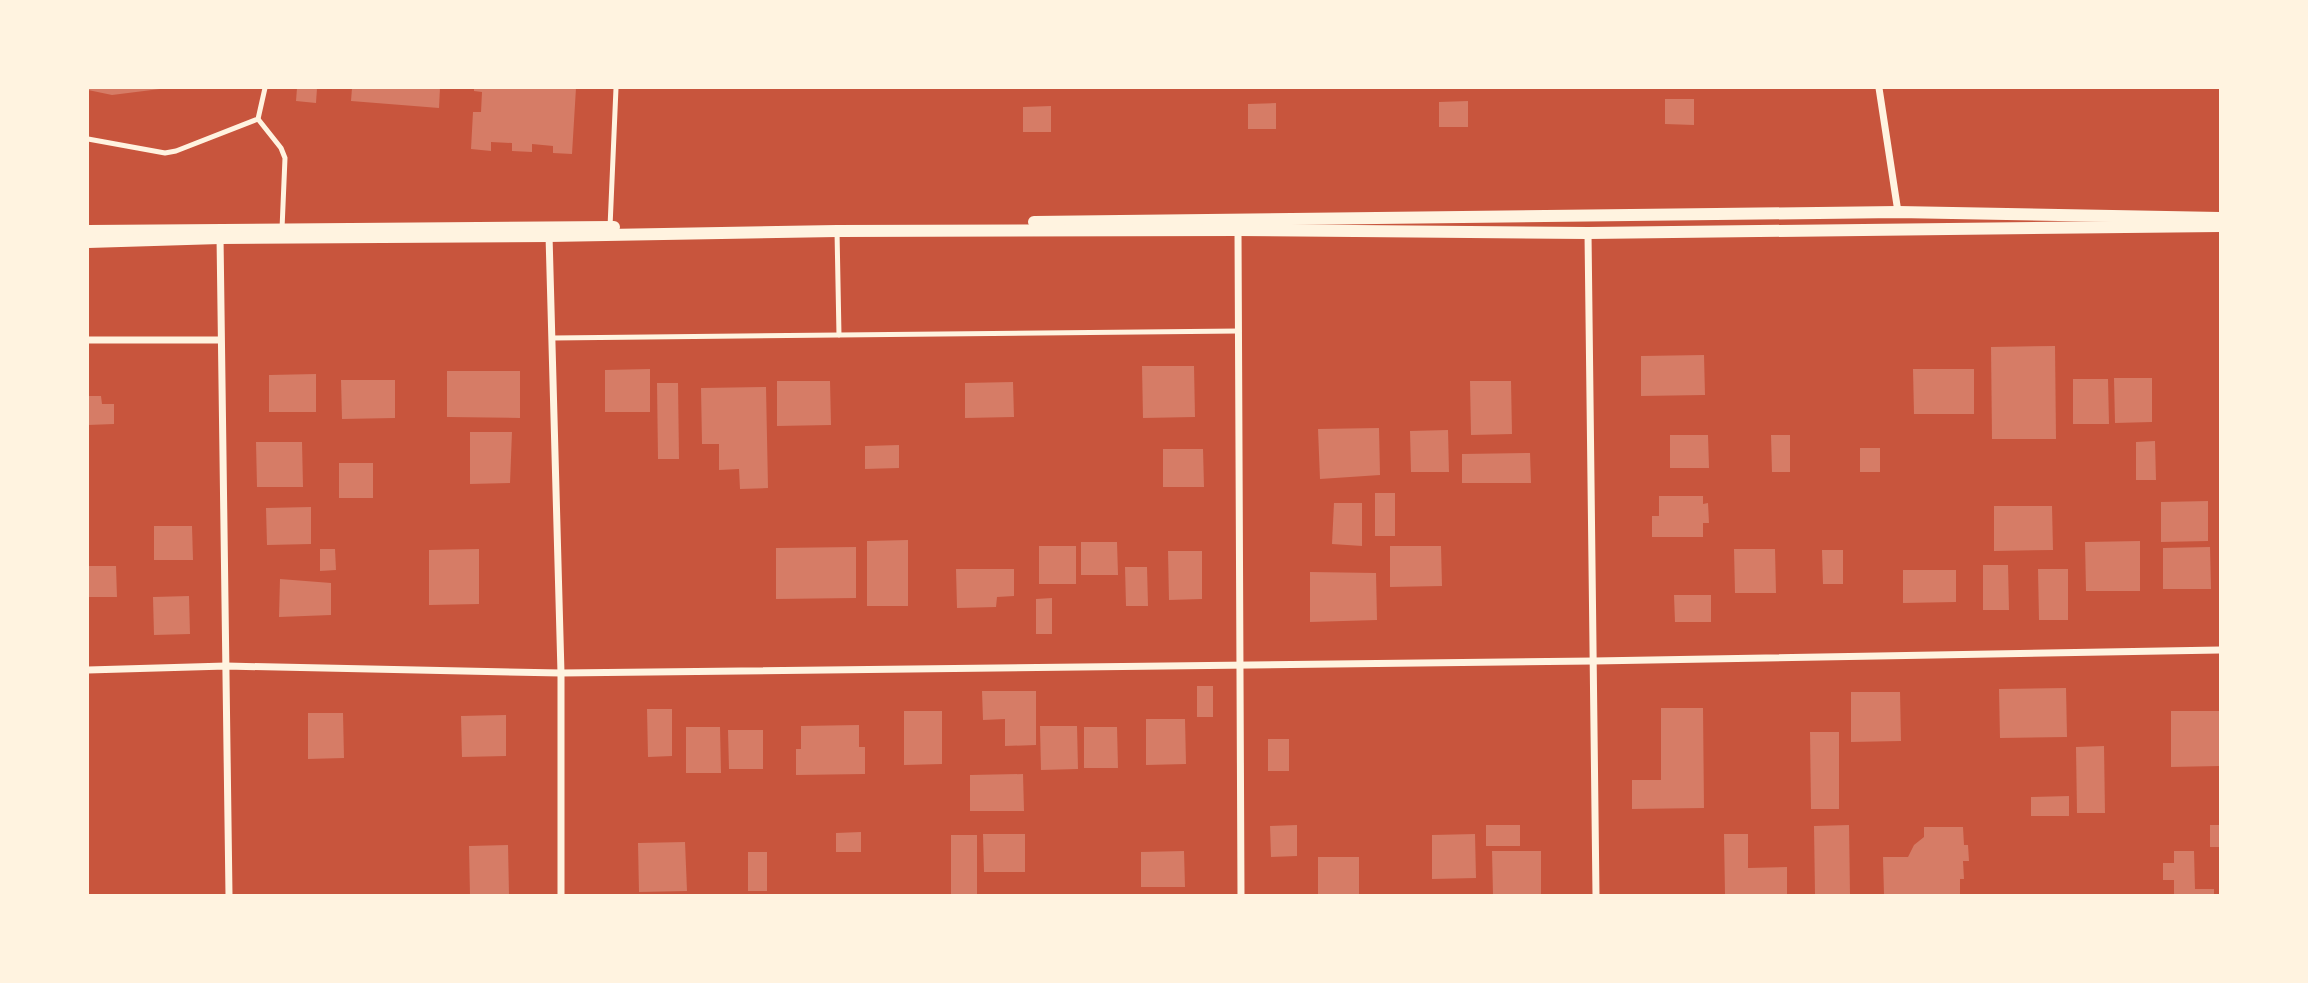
<svg xmlns="http://www.w3.org/2000/svg" width="2308" height="983" font-family="'Source Sans 3',sans-serif">
	<style>
		.building { fill: #d67c66 }
		.lines { fill: none; stroke-linecap: round; stroke-linejoin: round }
		.service { stroke: #fff3e0; stroke-width: 5 }
		.minor { stroke: #fff3e0; stroke-width: 7 }
		.tertiary { stroke: #fff3e0; stroke-width: 12 }
	</style>
	<rect width="100%" height="100%" fill="#c8553d"/>
	<g class="building">
		<path d="M88 88H160V89L112 95 88 90Z"/>
		<path d="M297 88H317L316 103 296 101Z"/>
		<path d="M352 88H440L439 108 351 101Z"/>
		<path d="M474 88H576L572 154 553 153V146L532 144V152L512 151V143L491 142V151L471 149 473 112H481L482 92 474 91Z"/>
		<path d="M1665 99H1694V125L1665 124Z"/>
		<path d="M1468 101V127H1439V102Z"/>
		<path d="M1276 103V129H1248V104Z"/>
		<path d="M1051 106V132H1023V107Z"/>
		<path d="M2055 346 2056 439H1992L1991 347Z"/>
		<path d="M1704 355 1705 395 1641 396V356Z"/>
		<path d="M1142 366H1194L1195 417 1143 418Z"/>
		<path d="M650 369V412H605V370Z"/>
		<path d="M1913 369H1974V414H1914Z"/>
		<path d="M447 371H520V418L447 417Z"/>
		<path d="M316 374V412H269V375Z"/>
		<path d="M2114 378H2152V422L2115 423Z"/>
		<path d="M2073 379H2108L2109 424H2073Z"/>
		<path d="M341 380H395V418L342 419Z"/>
		<path d="M777 381H830L831 425 777 426Z"/>
		<path d="M1470 381H1511L1512 434 1471 435Z"/>
		<path d="M1013 382 1014 417 965 418V383Z"/>
		<path d="M657 383H678L679 459H658Z"/>
		<path d="M766 387 768 488 740 489 739 469 719 470V444H702L701 388Z"/>
		<path d="M88 396H101L102 404H114V424L88 425Z"/>
		<path d="M1379 428 1380 475 1320 479 1318 429Z"/>
		<path d="M1448 430 1449 472H1411L1410 431Z"/>
		<path d="M470 432H512L510 483 470 484Z"/>
		<path d="M1670 435H1708L1709 468H1670Z"/>
		<path d="M1771 435H1790V472H1772Z"/>
		<path d="M2155 441 2156 480H2136V442Z"/>
		<path d="M256 442H302L303 487H257Z"/>
		<path d="M899 445V468L865 469V446Z"/>
		<rect x="1860" y="448" width="20" height="24"/>
		<path d="M1163 449H1203L1204 487H1163Z"/>
		<path d="M1530 453 1531 483H1462V454Z"/>
		<rect x="339" y="463" width="34" height="35"/>
		<rect x="1375" y="493" width="20" height="43"/>
		<path d="M1659 496H1703V504L1708 503 1709 523H1703V537H1652V516H1659Z"/>
		<path d="M2208 501V541L2161 542V502Z"/>
		<path d="M1334 503H1362V546L1332 544Z"/>
		<path d="M1994 506H2052L2053 550 1994 551Z"/>
		<path d="M311 507V544L267 545 266 508Z"/>
		<path d="M154 526H192L193 560H154Z"/>
		<path d="M908 540V606H867V541Z"/>
		<path d="M2140 541V591H2086L2085 542Z"/>
		<path d="M1081 542H1117L1118 575H1081Z"/>
		<rect x="1039" y="546" width="37" height="38"/>
		<path d="M1390 546H1441L1442 586 1390 587Z"/>
		<path d="M856 547V598L776 599V548Z"/>
		<path d="M2210 547 2211 589H2163V548Z"/>
		<path d="M320 549H335L336 570 320 571Z"/>
		<path d="M479 549V604L429 605V550Z"/>
		<path d="M1734 549H1775L1776 593H1735Z"/>
		<path d="M1822 550H1843V584H1823Z"/>
		<path d="M1168 551H1202V599L1169 600Z"/>
		<path d="M1983 565H2008L2009 610H1983Z"/>
		<path d="M88 566H116L117 597H88Z"/>
		<path d="M1125 567H1147L1148 606H1126Z"/>
		<path d="M956 569H1014V596L997 597 996 607 957 608Z"/>
		<path d="M2038 569H2068V620H2039Z"/>
		<path d="M1903 570H1956V602L1903 603Z"/>
		<path d="M1310 572 1376 573 1377 620 1310 622Z"/>
		<path d="M280 579 331 583V615L279 617Z"/>
		<path d="M1674 595H1711V622H1675Z"/>
		<path d="M189 596 190 634 154 635 153 597Z"/>
		<path d="M1052 598V634H1036V599Z"/>
		<rect x="1197" y="686" width="16" height="31"/>
		<path d="M2066 688 2067 737 2000 738 1999 689Z"/>
		<path d="M982 691H1036V745L1005 746V719L983 720Z"/>
		<path d="M1851 692H1900L1901 741 1851 742Z"/>
		<path d="M1661 708H1703L1704 808 1632 809V780H1661Z"/>
		<path d="M647 709H672V756L648 757Z"/>
		<path d="M904 711H942V764L904 765Z"/>
		<path d="M2171 711H2220V766L2171 767Z"/>
		<path d="M308 713H343L344 758 308 759Z"/>
		<path d="M506 715V756L462 757 461 716Z"/>
		<path d="M1146 719H1185L1186 764 1146 765Z"/>
		<path d="M859 725V747H865V774L796 775V749H801V726Z"/>
		<path d="M1040 726H1077L1078 769 1041 770Z"/>
		<path d="M686 727H720L721 773H686Z"/>
		<path d="M1084 727H1117L1118 768H1084Z"/>
		<path d="M728 730H763V769H729Z"/>
		<path d="M1810 732H1839V809H1811Z"/>
		<rect x="1268" y="739" width="21" height="32"/>
		<path d="M2104 746 2105 813H2077L2076 747Z"/>
		<path d="M1023 774 1024 811H970V775Z"/>
		<path d="M2069 796V816H2031V797Z"/>
		<path d="M1297 825V856L1271 857 1270 826Z"/>
		<rect x="1486" y="825" width="34" height="21"/>
		<path d="M1849 825 1850 895H1815L1814 826Z"/>
		<rect x="2210" y="825" width="10" height="22"/>
		<path d="M1924 827H1963L1964 845H1968L1969 861H1963L1964 879H1960V895H1884L1883 857H1908L1914 845 1924 837Z"/>
		<path d="M861 832V852H836V833Z"/>
		<path d="M983 834H1025V872H984Z"/>
		<path d="M1475 834 1476 878 1432 879V835Z"/>
		<path d="M1724 834H1748V868L1787 867V895H1725Z"/>
		<rect x="951" y="835" width="26" height="60"/>
		<path d="M685 842 687 891 639 892 638 843Z"/>
		<path d="M508 845 509 895H470L469 846Z"/>
		<path d="M1184 851 1185 887H1141V852Z"/>
		<path d="M1492 851H1541V895H1493Z"/>
		<path d="M2174 851H2194L2195 889H2214V895H2174V880H2163V863H2174Z"/>
		<rect x="748" y="852" width="19" height="39"/>
		<rect x="1318" y="857" width="41" height="38"/>
	</g>
	<g class="lines">
		<g class="service">
			<path d="M265 88 258 119 281 148 285 158 282 229"/>
			<path d="M88 139 165 153 176 151 258 119"/>
			<path d="M610 227 616 88"/>
			<path d="M837 231 839 335"/>
			<path d="M553 338 1239 331"/>
		</g>
		<g class="minor">
			<path d="M1879 88 1898 212"/>
			<path d="M1238 230 1241 895"/>
			<path d="M1588 233 1596 895"/>
			<path d="M549 235 561 673V895"/>
			<path d="M220 236 229 895"/>
			<path d="M88 340H220"/>
			<path d="M88 670 226 666 561 673 1594 661 2220 650"/>
		</g>
		<g class="tertiary">
			<path d="M1034 222 1898 212 2220 218"/>
			<path d="M88 231 614 227"/>
			<path d="M88 242 220 238 549 236 837 231 1238 230 1588 233 2220 226"/>
		</g>
	</g>
	<rect width="2308" height="983" fill="none" stroke="#fff3e0" stroke-width="178"/>
</svg>
